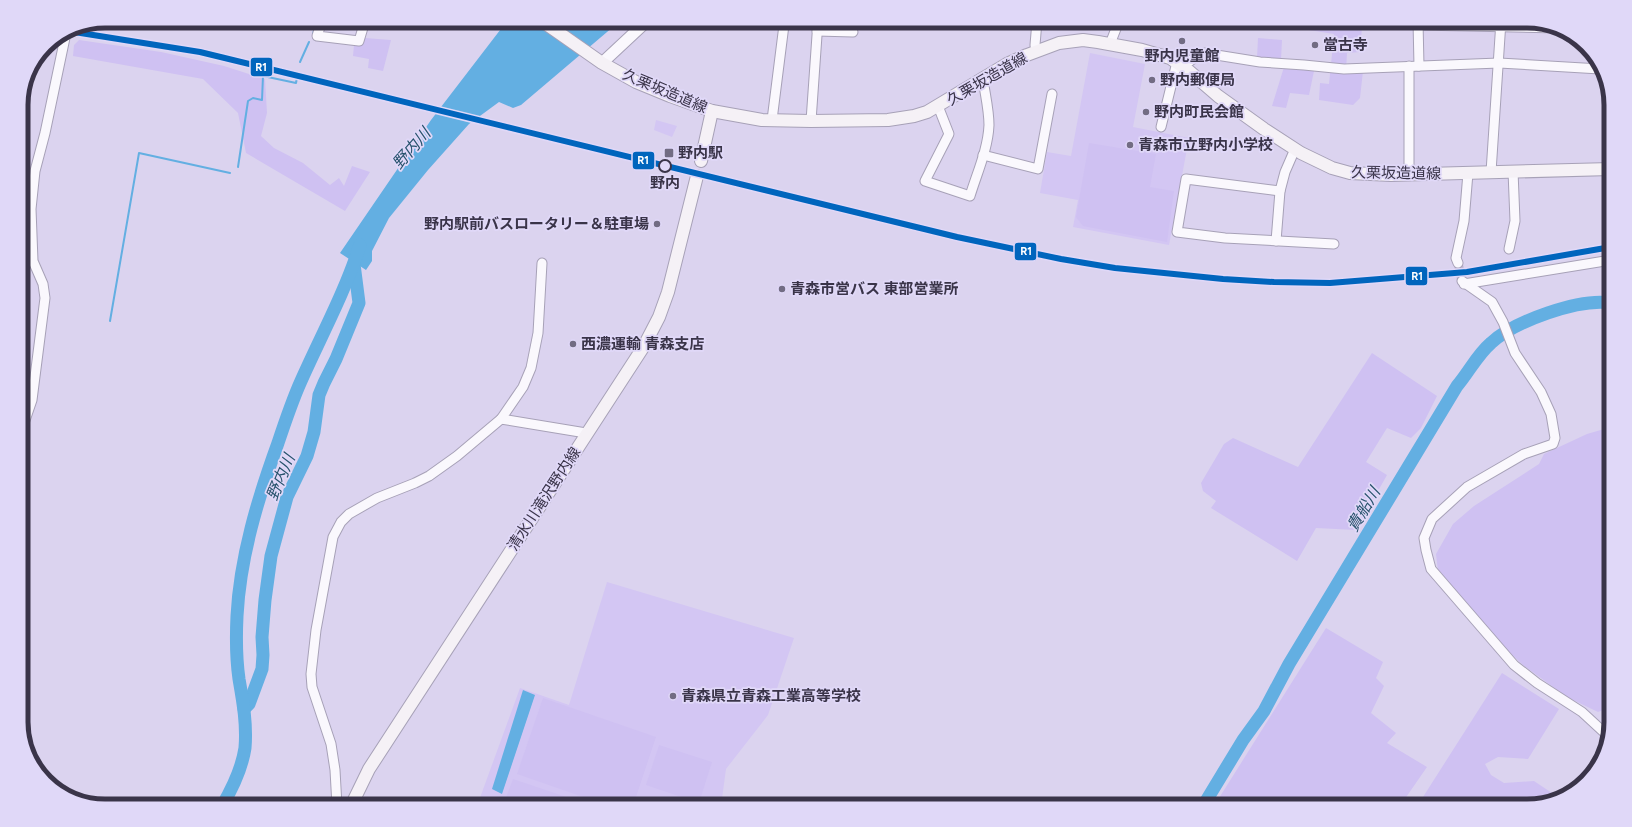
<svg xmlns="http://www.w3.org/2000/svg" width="1632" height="827" font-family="Figtree,'Noto Sans JP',sans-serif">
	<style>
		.built { fill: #d3c6f3 }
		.green { fill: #cfc1f2 }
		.water { fill: #63afe2 }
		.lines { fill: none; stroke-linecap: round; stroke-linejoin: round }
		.stream { stroke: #63afe2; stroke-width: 2 }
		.river { stroke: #63afe2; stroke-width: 13 }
		.minor-tunnel { stroke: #bbb3ce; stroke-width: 9; stroke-dasharray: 9 4.5; stroke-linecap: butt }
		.minor-casing { stroke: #a7a1b7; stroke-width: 11 }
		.tertiary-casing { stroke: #a7a1b7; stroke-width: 13 }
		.secondary-casing { stroke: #a7a1b7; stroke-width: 14 }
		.minor { stroke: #faf8fd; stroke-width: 9 }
		.tertiary { stroke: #faf8fd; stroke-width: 11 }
		.secondary { stroke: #f5f1f6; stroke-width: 12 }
		.rail-1-casing { stroke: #e0d8f8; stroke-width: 9 }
		.rail-1 { stroke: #0065bd; stroke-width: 6 }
		.poi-dot { fill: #726c83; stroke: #e0d8f8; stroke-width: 1.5 }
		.stop-dot { fill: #e0d8f8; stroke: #3a3449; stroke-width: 2 }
		.labels { text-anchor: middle; stroke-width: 3.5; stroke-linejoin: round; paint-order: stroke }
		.poi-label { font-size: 15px; font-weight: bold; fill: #3a3449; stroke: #e0d8f8; text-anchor: start }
		.street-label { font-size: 15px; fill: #3a3449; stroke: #e0d8f8 }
		.stop-label { font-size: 15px; font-weight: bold; fill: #3a3449; stroke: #e0d8f8 }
		.water-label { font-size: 16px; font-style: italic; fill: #27526c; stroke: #e0d8f8 }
		.rim { fill: none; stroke: #3a3449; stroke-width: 5 }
		.line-badge { stroke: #e0d8f8; stroke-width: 1.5 }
		.badge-label { font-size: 11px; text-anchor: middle; font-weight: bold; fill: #fff }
	</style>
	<rect width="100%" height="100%" fill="#dbd3ef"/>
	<g class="built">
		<path d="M1090 53 1145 64 1133 127 1189 138 1169 245 1073 227 1078 200 1040 193 1047 152 1071 156Z"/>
		<path d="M656 120 677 126 672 137 654 130Z"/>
		<path d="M607 582 794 638 768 715 726 769 721 806H477L520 688 569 705Z"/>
	</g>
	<g class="green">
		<path d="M1308 21H1331L1362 27 1360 52 1347 53 1346 71H1363L1360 98 1353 105 1319 100 1320 83 1329 84 1334 34 1309 30Z"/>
		<path d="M365 38 391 40 383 71 368 68 369 59 353 56 354 45H362Z"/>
		<path d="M1258 38 1282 40 1281 60 1257 58Z"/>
		<path d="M79 40 161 52 224 66 265 79 267 113 261 136 274 148 303 163 330 185 339 178 344 186 352 166 370 172 345 211 246 153 238 113 203 79 73 56 74 45Z"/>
		<path d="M1284 67 1314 71 1309 95 1290 93 1286 108 1272 106Z"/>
		<path d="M1089 143 1156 154 1150 187 1174 191 1167 242 1083 226 1076 217Z"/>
		<path d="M1372 353 1437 396 1421 428 1411 438 1387 428 1366 462 1387 475 1356 530 1316 528 1297 561 1211 508 1216 501 1203 491 1201 483 1224 444 1233 438 1298 467Z"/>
		<path d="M1611 427V707L1598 712 1567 697 1523 665 1485 629 1438 571 1436 554 1453 524 1474 506 1539 464 1544 454 1587 434Z"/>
		<path d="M1326 628 1383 662 1376 678 1384 686 1371 713 1396 733 1387 743 1427 767 1400 806H1214Z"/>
		<path d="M1502 673 1559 709 1528 759 1498 757 1485 764 1491 775 1504 783 1534 781 1558 797 1527 806H1442L1423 797Z"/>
		<path d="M543 698 656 737 633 806H609L517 774Z"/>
		<path d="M659 745 712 762 699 803 646 785Z"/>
		<path d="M513 779 593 806H499L505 800Z"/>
	</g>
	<g class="water">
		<path d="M507 21H620L521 105 513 108 499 102 469 124 428 170 389 218 372 251V261L366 270 340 253 431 120Z"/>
		<path d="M523 690 535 695 502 794 492 789Z"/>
	</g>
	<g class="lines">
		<g class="stream">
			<path d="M315 25 316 21"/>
			<path d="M313 35 314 30"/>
			<path d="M300 62 309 42"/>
			<path d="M238 167 248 101 253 98 262 100 263 76 296 83 297 78"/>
			<path d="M110 321 139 153 230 173"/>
		</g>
		<g class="river">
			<path d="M244 709 249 704 262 669 263 655 262 637 265 600 271 556 287 497 307 456 314 432 319 395 324 383 336 359 359 303 354 264"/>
			<path d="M222 806C232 789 242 768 245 748 247 724 243 702 239 679 236 658 236 637 237 616 240 557 258 498 278 443 285 422 292 401 301 381 321 336 345 292 360 245"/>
			<path d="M1203 806 1243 740 1264 711 1289 664 1457 386C1469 372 1477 355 1491 343 1515 321 1579 298 1611 303"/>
		</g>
		<path class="minor-tunnel" d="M1458 263 1462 281"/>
		<defs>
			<g id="minor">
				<path d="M322 21 317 36 359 41 365 21"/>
				<path d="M1418 21 1419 66"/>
				<path d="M1248 23V21"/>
				<path d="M1418 25 1558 28"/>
				<path d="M817 31 853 32"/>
				<path d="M1110 44 1119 21"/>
				<path d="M1036 51 1035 45 1037 21"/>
				<path d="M1183 66 1200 54 1204 53 1260 62 1304 65 1344 69 1499 63 1600 69"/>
				<path d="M1409 66V174"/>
				<path d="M938 106 949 134 925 181 970 196C977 173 988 149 989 125 989 110 985 94 983 79"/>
				<path d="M772 120 784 25 789 21"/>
				<path d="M811 121 818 21"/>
				<path d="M1161 127 1177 62"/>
				<path d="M983 155 1038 169 1052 94"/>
				<path d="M1491 172 1501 21"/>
				<path d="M1280 191 1186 179 1177 232 1225 238 1334 244"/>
				<path d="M1276 241 1280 191 1285 172 1295 149"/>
				<path d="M1509 249 1515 221 1513 171"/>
				<path d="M1458 263 1456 258 1464 221 1468 173"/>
				<path d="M1462 281 1492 302 1503 322 1515 353 1541 392 1551 414 1555 438 1553 444 1524 454 1467 487 1432 519 1424 538 1426 550 1431 569 1514 665 1537 683 1582 712 1608 736"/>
				<path d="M1464 284 1611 260"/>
				<path d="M501 419 586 433"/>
				<path d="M21 432 32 400 45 298 43 284 33 261 31 209 35 171 45 133 66 33"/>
				<path d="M337 806 335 770 331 744 312 687 311 674 316 630 333 537 341 522 349 514 377 498 415 483 429 476 457 456 501 419 523 387 531 368 538 333 542 263"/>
			</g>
			<path id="tertiary" d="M602 63 647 21"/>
			<g id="secondary">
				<path d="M542 21 602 63 636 82 670 96 712 111 762 120 811 121 888 120 914 116 927 112 1007 64 1027 55 1059 43 1083 40 1098 42 1142 50 1170 58 1189 71 1218 96 1264 129 1301 153 1332 168 1350 173 1391 175 1611 169"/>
				<path d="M701 161 712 111"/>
				<path d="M351 806 369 769 644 346 659 317 668 292 697 176"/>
			</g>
		</defs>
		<use href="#minor" class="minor-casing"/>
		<use href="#tertiary" class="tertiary-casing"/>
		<use href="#secondary" class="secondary-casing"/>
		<use href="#minor" class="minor"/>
		<use href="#tertiary" class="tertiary"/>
		<use href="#secondary" class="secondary"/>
		<defs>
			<path id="rail-1" d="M68 31 200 52 957 237 1061 259 1115 268 1223 279 1274 282 1330 283 1467 272 1611 247"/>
		</defs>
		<use href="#rail-1" class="rail-1-casing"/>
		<use href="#rail-1" class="rail-1"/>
	</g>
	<g class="poi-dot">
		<circle cx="1182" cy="41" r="4"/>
		<circle cx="1315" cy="45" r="4"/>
		<circle cx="1152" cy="80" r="4"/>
		<circle cx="1146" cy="112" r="4"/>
		<circle cx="1130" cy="145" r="4"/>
		<rect x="664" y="148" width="10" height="10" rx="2"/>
		<circle cx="657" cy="224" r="4"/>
		<circle cx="782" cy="289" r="4"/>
		<circle cx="573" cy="344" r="4"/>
		<circle cx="673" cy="696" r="4"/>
	</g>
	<circle class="stop-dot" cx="665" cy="166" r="6"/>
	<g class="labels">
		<g class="poi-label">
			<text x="1323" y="50">當古寺</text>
			<text x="1182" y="61" text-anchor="middle">野内児童館</text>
			<text x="1160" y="85">野内郵便局</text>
			<text x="1154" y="117">野内町民会館</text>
			<text x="1138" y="150">青森市立野内小学校</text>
			<text x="678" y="158">野内駅</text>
			<text x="649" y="229" text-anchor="end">野内駅前バスロータリー＆駐車場</text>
			<text x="790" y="294">青森市営バス 東部営業所</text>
			<text x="581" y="349">西濃運輸 青森支店</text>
			<text x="681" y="701">青森県立青森工業高等学校</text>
		</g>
		<g class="street-label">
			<text transform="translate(987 79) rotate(-30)" y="5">久栗坂造道線</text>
			<text transform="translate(665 91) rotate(23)" y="5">久栗坂造道線</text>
			<text transform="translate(1396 173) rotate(1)" y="5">久栗坂造道線</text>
			<text transform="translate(544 499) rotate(-57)" y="5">清水川滝沢野内線</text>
		</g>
		<g class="stop-label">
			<text x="665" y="188">野内</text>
		</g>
		<g class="water-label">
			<text transform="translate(411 148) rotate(-49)" y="6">野内川</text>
			<text transform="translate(280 477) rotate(-67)" y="6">野内川</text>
			<text transform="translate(1363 509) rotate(-59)" y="6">貴船川</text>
		</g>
	</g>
	<path d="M0 0H1632V827H0ZM105 28H1527A77 77 0 0 1 1604 105V722A77 77 0 0 1 1527 799H105A77 77 0 0 1 28 722V105A77 77 0 0 1 105 28Z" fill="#e0d8f8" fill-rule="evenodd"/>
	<path class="rim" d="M105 28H1527A77 77 0 0 1 1604 105V722A77 77 0 0 1 1527 799H105A77 77 0 0 1 28 722V105A77 77 0 0 1 105 28Z"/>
	<g class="line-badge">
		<rect x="250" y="57" width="23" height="20" rx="4" fill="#0065bd"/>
		<rect x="632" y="151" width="23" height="19" rx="4" fill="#0065bd"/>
		<rect x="1014" y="242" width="23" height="19" rx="4" fill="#0065bd"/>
		<rect x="1405" y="266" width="23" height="20" rx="4" fill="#0065bd"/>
	</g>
	<g class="badge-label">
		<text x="261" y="71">R1</text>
		<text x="643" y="164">R1</text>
		<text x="1026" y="255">R1</text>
		<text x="1417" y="280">R1</text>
	</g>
</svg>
